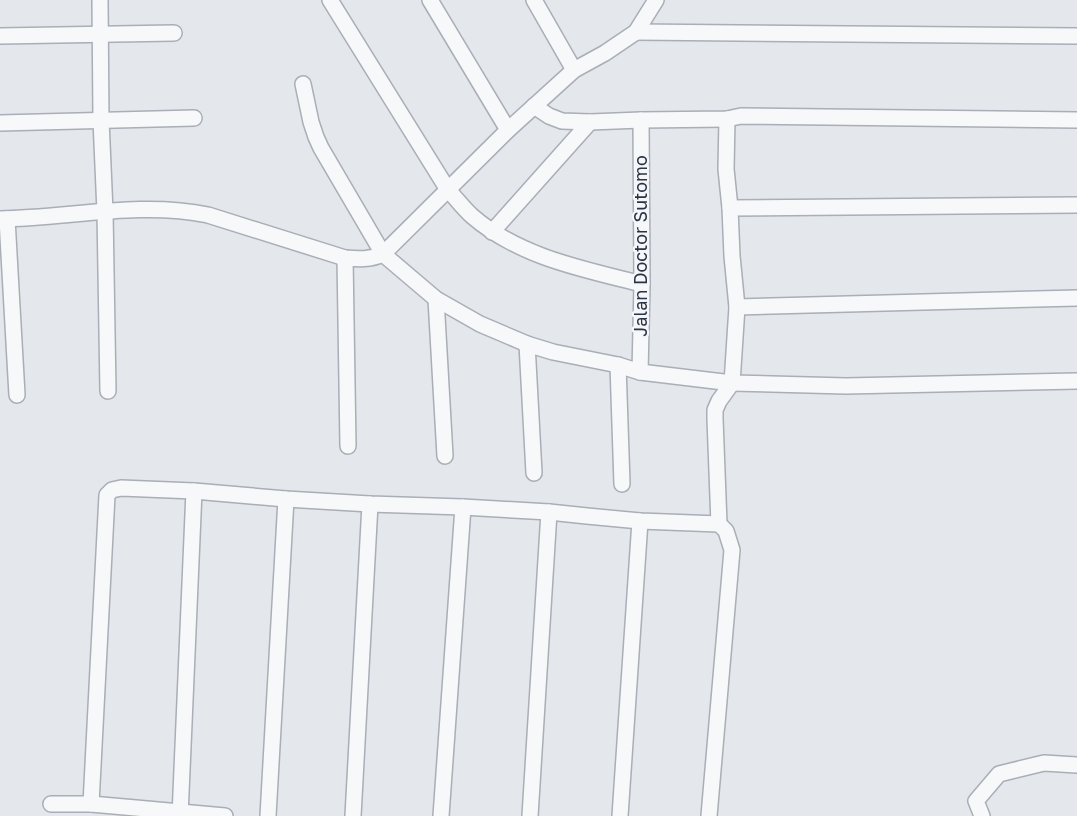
<svg xmlns="http://www.w3.org/2000/svg" width="1077" height="816" font-family="'Golos Text',sans-serif">
	<style>
		.lines { fill: none; stroke-linecap: round; stroke-linejoin: round }
		.minor-casing { stroke: #a9aeb7; stroke-width: 18 }
		.minor { stroke: #f7f8fa; stroke-width: 15 }
		.labels { text-anchor: middle; stroke-width: 4.5; stroke-linejoin: round; paint-order: stroke }
		.street-label { font-size: 18px; fill: #2b3445; stroke: #f4f6f9 }
	</style>
	<rect width="100%" height="100%" fill="#e4e7ec"/>
	<g class="lines">
		<defs>
			<g id="minor">
				<path d="M100 0 101 120 105 212 108 391"/>
				<path d="M330 0 448 190C456 198 463 208 472 216 519 257 583 269 642 284"/>
				<path d="M430 0 508 130"/>
				<path d="M534 0 574 70"/>
				<path d="M656 0 636 32 605 53 574 70 508 130 383 254 436 299 480 324 527 344 553 352 618 365 640 372 732 383 846 386 1077 381"/>
				<path d="M636 32 1077 36"/>
				<path d="M0 36 174 33"/>
				<path d="M534 106 549 116 562 121 590 122 641 120 727 119 741 116 1077 120"/>
				<path d="M727 119 726 169 730 208"/>
				<path d="M0 123 194 118"/>
				<path d="M1077 205 730 208 732 256 737 307 1077 298"/>
				<path d="M0 219C69 218 140 201 208 215L345 258C358 259 370 260 383 254L321 148 316 137 311 122 303 84"/>
				<path d="M7 219 17 395"/>
				<path d="M492 232 590 122"/>
				<path d="M345 258 348 446"/>
				<path d="M436 299 445 456"/>
				<path d="M527 344 534 473"/>
				<path d="M618 365 622 484"/>
				<path d="M640 372 642 284 641 120"/>
				<path d="M51 804H91L225 816"/>
				<path d="M91 804 107 495 112 490 121 488 194 491"/>
				<path d="M180 816 194 491 286 499 370 504 463 507 549 512 587 516 640 521 719 524"/>
				<path d="M268 816 286 499"/>
				<path d="M353 816 370 504"/>
				<path d="M441 816 463 507"/>
				<path d="M530 816 549 512"/>
				<path d="M620 816 640 521"/>
				<path d="M709 816 732 550 726 531 719 524 715 419V410L719 401 732 383 737 307"/>
				<path d="M982 816 976 801 999 774 1044 763 1077 765"/>
			</g>
		</defs>
		<use href="#minor" class="minor-casing"/>
		<use href="#minor" class="minor"/>
	</g>
	<g class="labels">
		<g class="street-label">
			<text transform="translate(641 246) rotate(-90)" y="6">Jalan Doctor Sutomo</text>
		</g>
	</g>
</svg>
